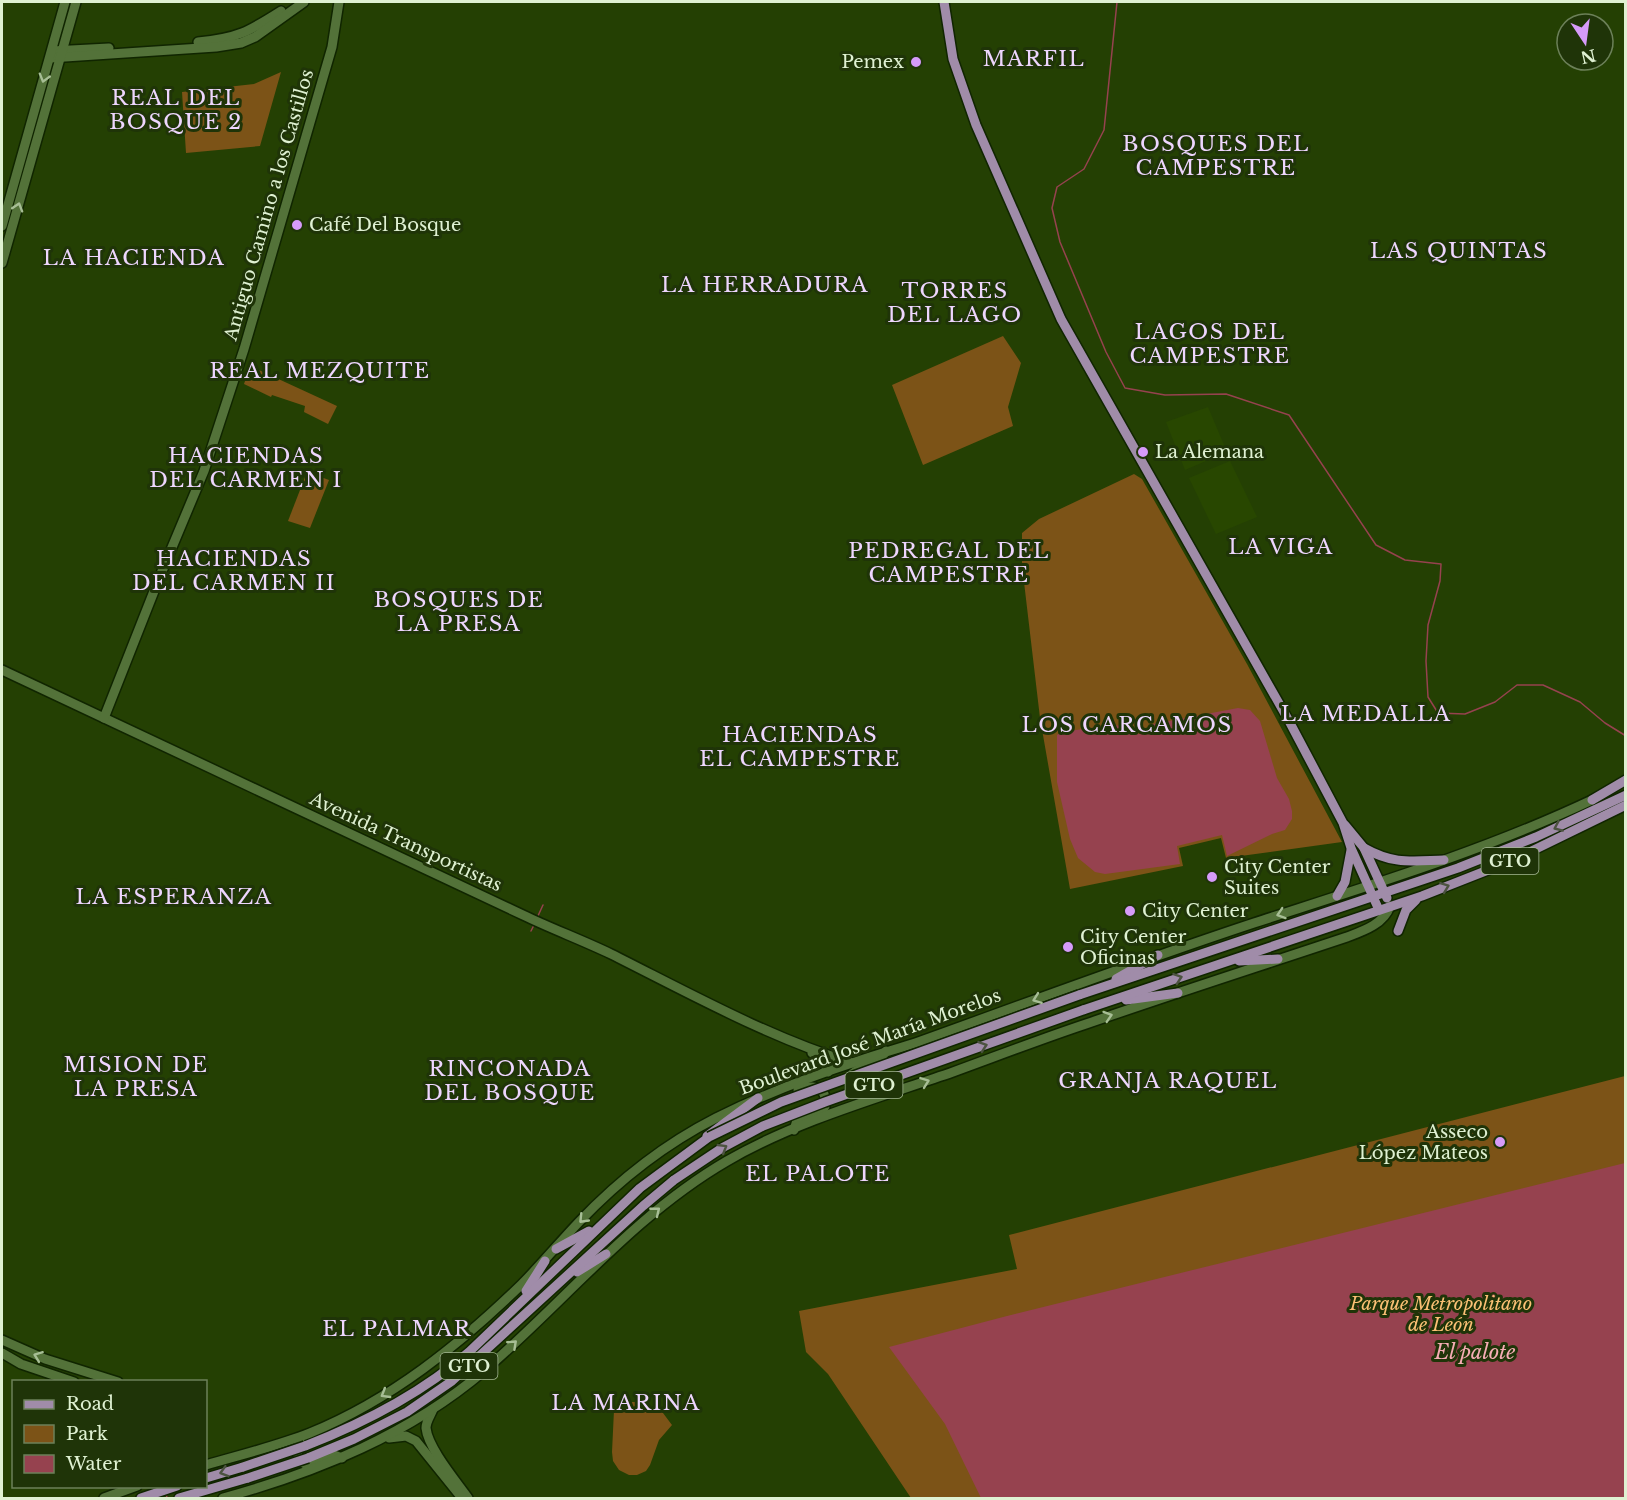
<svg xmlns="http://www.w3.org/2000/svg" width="1627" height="1500" font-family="'Libre Baskerville',serif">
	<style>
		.built { fill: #284700 }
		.green { fill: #7c5317 }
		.water { fill: #96424f }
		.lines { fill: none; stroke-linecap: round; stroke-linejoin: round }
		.stream { stroke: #96424f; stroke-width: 1.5 }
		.secondary-casing { stroke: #102500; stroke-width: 12 }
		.primary-casing { stroke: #102500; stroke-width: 12 }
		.secondary { stroke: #537239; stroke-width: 9 }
		.primary { stroke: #a08ca9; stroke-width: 9 }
		.primary-bridge-casing { stroke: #102500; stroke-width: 12; stroke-linecap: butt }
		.primary-bridge { stroke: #a08ca9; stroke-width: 9 }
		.oneway { stroke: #a7be95 }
		.oneway2 { stroke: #4c5340 }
		.poi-dot { fill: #d69bfa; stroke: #1f3408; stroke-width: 2 }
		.labels { text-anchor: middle; stroke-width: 6; stroke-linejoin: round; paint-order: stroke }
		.shield { fill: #1f3408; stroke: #a5b895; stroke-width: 1.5 }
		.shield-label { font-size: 16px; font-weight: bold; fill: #dff1d2 }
		.poi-label { font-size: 18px; fill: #dff1d2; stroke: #1f3408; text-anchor: start }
		.street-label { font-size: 18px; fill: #dff1d2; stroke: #1f3408 }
		.park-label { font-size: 18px; font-style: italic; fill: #fbc075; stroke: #1f3408 }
		.water-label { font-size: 20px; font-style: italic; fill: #f6adb5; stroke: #1f3408 }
		.quarter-label { font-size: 21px; letter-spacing: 1.5px; fill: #eed6fe; stroke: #1f3408 }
	</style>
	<rect width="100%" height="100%" fill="#244003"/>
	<g class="built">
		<path d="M1208 407 1227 452 1185 470 1166 422Z"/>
		<path d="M1230 461 1257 517 1216 534 1189 478Z"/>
	</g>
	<g class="green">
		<path d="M281 72 260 146 186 153 182 92 254 84Z"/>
		<path d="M1003 336 1021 363 1008 407 1013 426 923 465 892 385Z"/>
		<path d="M250 366 337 406 328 424 304 412 305 406 272 395 271 397 244 384Z"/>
		<path d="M307 472 329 480 310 528 288 521Z"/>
		<path d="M1134 474 1142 479 1247 664 1342 842 1226 858 1221 838 1179 848 1183 866 1070 889 1040 718 1022 565V533L1039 519Z"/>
		<path d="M1625 1076V1498H911L828 1374 806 1352 799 1311 1017 1269 1009 1235Z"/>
		<path d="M620 1402H643L663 1413 672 1425 659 1440 650 1465 646 1471 637 1475H629L619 1470 613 1461 612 1452 614 1410Z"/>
	</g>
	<g class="water">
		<path d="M1238 708 1250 710 1260 721 1277 778 1289 799 1292 811V819L1285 830 1272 834 1227 856 1222 835 1177 846 1180 864 1105 874 1095 872 1078 858 1070 839 1057 782V735L1061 732 1113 725 1123 726 1135 734H1140L1153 724Z"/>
		<path d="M1625 1163V1498H981L945 1424 889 1347 1007 1316Z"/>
	</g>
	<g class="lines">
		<g class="stream">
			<path d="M1117 2 1104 130 1084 169 1057 187 1052 208 1060 242 1106 352 1125 388 1165 395 1226 394 1289 415 1376 545 1405 560 1441 564 1440 581 1428 625 1426 661 1428 697 1438 713 1465 714 1495 702 1517 685H1543L1580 702 1605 723 1626 736"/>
			<path d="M537 918 543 905"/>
			<path d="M531 931 534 925"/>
			<path d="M166 1493 167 1498"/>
		</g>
		<defs>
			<g id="secondary">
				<path d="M198 42C238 38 248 32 281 11"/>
				<path d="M52 51 109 48"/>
				<path d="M50 58 216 47 241 43 255 37 304 2"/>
				<path d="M2 226 65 2"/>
				<path d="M2 263 76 2"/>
				<path d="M2 670 523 915C552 929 582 940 611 954 689 993 768 1037 852 1063"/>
				<path d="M104 718 160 576 204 471 244 349 332 47 339 2"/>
				<path d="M886 1051C878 1065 863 1064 852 1074L850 1087C864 1106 879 1081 895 1092"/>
				<path d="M812 1053C821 1057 825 1063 828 1072"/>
				<path d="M794 1130 797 1120C805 1118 820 1115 824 1108 826 1106 826 1101 825 1098 823 1084 808 1086 798 1090"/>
				<path d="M2 1340 45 1359 118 1382"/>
				<path d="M2 1353 21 1364 74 1382"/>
				<path d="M433 1409C431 1415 426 1421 426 1428 428 1448 456 1481 468 1498"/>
				<path d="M389 1438 406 1436 416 1441 462 1498"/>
				<path d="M300 1442C295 1449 297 1460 305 1464H310L334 1455 342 1458"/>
				<path d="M206 1465C240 1455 277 1446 310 1433 391 1400 459 1345 521 1285 541 1265 559 1243 579 1222 619 1180 665 1144 716 1118 762 1095 812 1076 861 1060 881 1053 901 1048 921 1041 1032 1001 1142 960 1254 923 1368 886 1484 851 1592 800"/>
				<path d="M104 1498 137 1486"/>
				<path d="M223 1498C318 1472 410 1434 485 1370 566 1300 634 1215 727 1161 796 1121 878 1098 953 1072 997 1056 1041 1039 1086 1024 1173 994 1260 966 1347 937 1363 931 1384 924 1390 906"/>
			</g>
			<g id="primary">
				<path d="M944 2 953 59 976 125 1061 319 1289 721 1343 823 1351 848 1379 910"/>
				<path d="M1592 800 1626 780"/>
				<path d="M1345 825 1364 848 1387 898"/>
				<path d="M1364 848C1394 865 1412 861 1444 860"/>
				<path d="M1337 896 1345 882 1351 850"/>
				<path d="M1398 931 1406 910 1416 900"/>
				<path d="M1239 961 1278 959"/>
				<path d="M1116 979 1158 955"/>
				<path d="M1079 995 1458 868 1536 837 1626 795"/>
				<path d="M1126 1000 1178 993"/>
				<path d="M1083 1010 1422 896 1511 861 1626 805"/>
				<path d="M707 1136 758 1098"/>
				<path d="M556 1249 589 1231"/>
				<path d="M577 1272 606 1254"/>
				<path d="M526 1291 545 1261"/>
				<path d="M305 1446C364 1423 421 1394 469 1352L640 1188 709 1137"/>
				<path d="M308 1458 354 1439 407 1412 452 1381 643 1206 674 1180"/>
				<path d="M206 1478 243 1467"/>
				<path d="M141 1498 177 1486"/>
				<path d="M179 1498 248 1478"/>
			</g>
		</defs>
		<use href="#secondary" class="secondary-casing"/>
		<use href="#primary" class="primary-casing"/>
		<use href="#secondary" class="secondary"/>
		<use href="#primary" class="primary"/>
		<defs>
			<g id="primary-bridge">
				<path d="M709 1137 781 1102 1079 995"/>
				<path d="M674 1180 722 1148 763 1126 825 1102 1083 1010"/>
				<path d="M243 1467 305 1446"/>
				<path d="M248 1478 308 1458"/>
			</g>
		</defs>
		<use href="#primary-bridge" class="primary-bridge-casing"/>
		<use href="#primary-bridge" class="primary-bridge"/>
	</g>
	<defs><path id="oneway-chevron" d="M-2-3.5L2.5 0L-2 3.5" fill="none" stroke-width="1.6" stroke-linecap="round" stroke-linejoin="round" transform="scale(1.5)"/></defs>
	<g class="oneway">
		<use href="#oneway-chevron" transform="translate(44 78) rotate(106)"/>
		<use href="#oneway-chevron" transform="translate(18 207) rotate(-73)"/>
		<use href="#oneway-chevron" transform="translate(1281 914) rotate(162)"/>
		<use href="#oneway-chevron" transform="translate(1037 999) rotate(160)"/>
		<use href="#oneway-chevron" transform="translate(1108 1016) rotate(-18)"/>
		<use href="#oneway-chevron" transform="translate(925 1082) rotate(-20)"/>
		<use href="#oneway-chevron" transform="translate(656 1211) rotate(-39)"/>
		<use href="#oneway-chevron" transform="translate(583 1219) rotate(134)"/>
		<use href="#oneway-chevron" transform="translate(513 1344) rotate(-43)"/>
		<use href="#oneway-chevron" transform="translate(38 1356) rotate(-159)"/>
		<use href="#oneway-chevron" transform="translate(385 1394) rotate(149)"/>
	</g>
	<g class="oneway2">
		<use href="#oneway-chevron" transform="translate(1558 827) rotate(156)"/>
		<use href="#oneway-chevron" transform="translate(1445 887) rotate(-21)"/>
		<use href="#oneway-chevron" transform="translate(1178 978) rotate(-19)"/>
		<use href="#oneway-chevron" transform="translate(983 1046) rotate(-19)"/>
		<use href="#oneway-chevron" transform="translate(723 1148) rotate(-31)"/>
		<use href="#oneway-chevron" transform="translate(224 1472) rotate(164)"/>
	</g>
	<g class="poi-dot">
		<circle cx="916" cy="62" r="6"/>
		<circle cx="297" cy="225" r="6"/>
		<circle cx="1143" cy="452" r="6"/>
		<circle cx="1212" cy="877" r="6"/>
		<circle cx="1130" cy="911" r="6"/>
		<circle cx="1068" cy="947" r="6"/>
		<circle cx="1500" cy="1142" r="6"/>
	</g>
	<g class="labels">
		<g class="shield">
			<rect x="1481.5" y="848" width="57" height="26" rx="4.5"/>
			<rect x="845.5" y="1072" width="57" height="26" rx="4.5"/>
			<rect x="440.5" y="1353" width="57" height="26" rx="4.5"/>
		</g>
		<g class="shield-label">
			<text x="1510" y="867">GTO</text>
			<text x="874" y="1091">GTO</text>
			<text x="469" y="1372">GTO</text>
		</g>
		<g class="poi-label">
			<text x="904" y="68" text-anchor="end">Pemex</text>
			<text x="309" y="231">Café Del Bosque</text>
			<text x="1155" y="458">La Alemana</text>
			<text x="1224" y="873">City Center<tspan x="1224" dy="21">Suites</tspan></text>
			<text x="1142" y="917">City Center</text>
			<text x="1080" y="943">City Center<tspan x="1080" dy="21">Oficinas</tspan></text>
			<text x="1488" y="1138" text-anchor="end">Asseco<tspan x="1488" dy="21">López Mateos</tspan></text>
		</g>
		<g class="street-label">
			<text transform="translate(269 205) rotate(-74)" y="6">Antiguo Camino a los Castillos</text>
			<text transform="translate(406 842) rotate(25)" y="6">Avenida Transportistas</text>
			<text transform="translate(870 1042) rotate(-20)" y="6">Boulevard José María Morelos</text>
		</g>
		<g class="park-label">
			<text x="1441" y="1310">Parque Metropolitano<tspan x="1441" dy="21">de León</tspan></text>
		</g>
		<g class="water-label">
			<text x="1475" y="1359">El palote</text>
		</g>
		<g class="quarter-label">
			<text x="1034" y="66">MARFIL</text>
			<text x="176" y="105">REAL DEL<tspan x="176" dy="24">BOSQUE 2</tspan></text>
			<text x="1216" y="151">BOSQUES DEL<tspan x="1216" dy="24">CAMPESTRE</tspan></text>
			<text x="1459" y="258">LAS QUINTAS</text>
			<text x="134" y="265">LA HACIENDA</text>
			<text x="765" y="292">LA HERRADURA</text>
			<text x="955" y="298">TORRES<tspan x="955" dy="24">DEL LAGO</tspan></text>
			<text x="1210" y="339">LAGOS DEL<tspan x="1210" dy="24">CAMPESTRE</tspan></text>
			<text x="320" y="378">REAL MEZQUITE</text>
			<text x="246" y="463">HACIENDAS<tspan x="246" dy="24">DEL CARMEN I</tspan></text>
			<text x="1281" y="554">LA VIGA</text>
			<text x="949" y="558">PEDREGAL DEL<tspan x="949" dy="24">CAMPESTRE</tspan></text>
			<text x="234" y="566">HACIENDAS<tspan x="234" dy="24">DEL CARMEN II</tspan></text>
			<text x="459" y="607">BOSQUES DE<tspan x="459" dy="24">LA PRESA</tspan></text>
			<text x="1366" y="721">LA MEDALLA</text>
			<text x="1127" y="732">LOS CARCAMOS</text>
			<text x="800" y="742">HACIENDAS<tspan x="800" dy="24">EL CAMPESTRE</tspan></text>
			<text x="174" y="904">LA ESPERANZA</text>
			<text x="136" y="1072">MISION DE<tspan x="136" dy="24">LA PRESA</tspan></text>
			<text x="510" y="1076">RINCONADA<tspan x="510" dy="24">DEL BOSQUE</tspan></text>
			<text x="1168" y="1088">GRANJA RAQUEL</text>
			<text x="818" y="1181">EL PALOTE</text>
			<text x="397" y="1336">EL PALMAR</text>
			<text x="626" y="1410">LA MARINA</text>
		</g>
	</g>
	<rect width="1627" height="1500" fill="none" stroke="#dff1d2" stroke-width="6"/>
	<rect x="12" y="1380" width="195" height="108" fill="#1f3408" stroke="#6c8059" stroke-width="1.5"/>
	<rect x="24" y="1400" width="30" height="9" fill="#a08ca9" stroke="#6c8059" stroke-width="1.5"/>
	<text x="66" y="1410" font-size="18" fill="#dff1d2">Road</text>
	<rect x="24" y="1425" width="30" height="18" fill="#7c5317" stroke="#6c8059" stroke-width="1.5"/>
	<text x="66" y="1440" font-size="18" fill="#dff1d2">Park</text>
	<rect x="24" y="1455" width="30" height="18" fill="#96424f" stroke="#6c8059" stroke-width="1.5"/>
	<text x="66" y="1470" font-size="18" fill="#dff1d2">Water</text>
	<g transform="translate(1585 42) rotate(167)"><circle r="28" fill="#1f3408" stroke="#6c8059" stroke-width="1.5"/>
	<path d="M0-4.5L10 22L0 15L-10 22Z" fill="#d69bfa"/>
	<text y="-9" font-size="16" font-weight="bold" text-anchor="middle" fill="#dff1d2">N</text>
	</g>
</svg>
